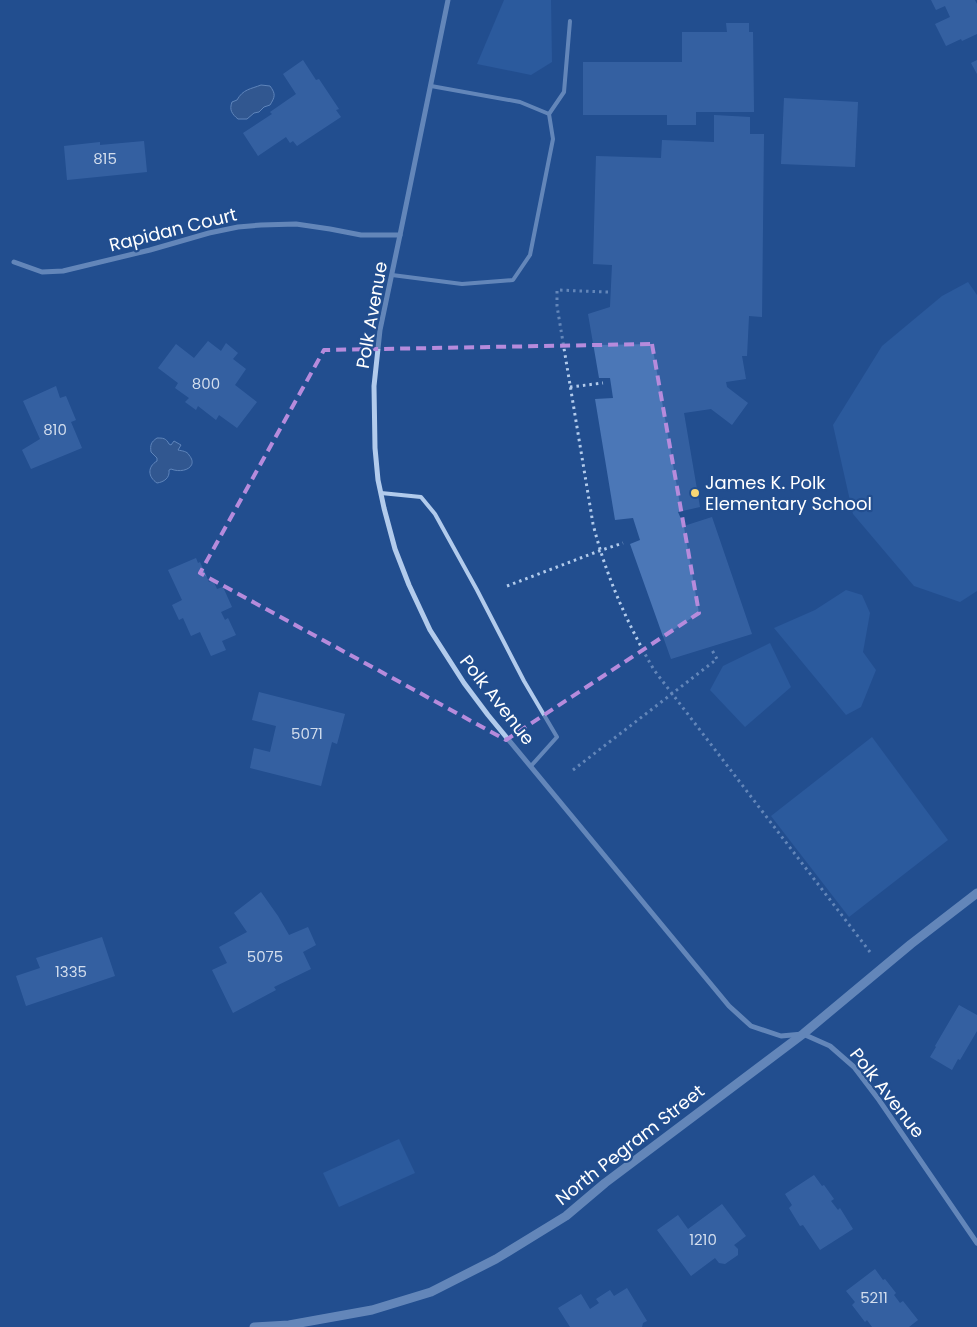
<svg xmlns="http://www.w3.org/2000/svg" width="977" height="1327" font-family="Poppins,sans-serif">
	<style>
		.green { fill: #3668ad }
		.water { fill: #436291; stroke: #a6c5ed }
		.building { fill: #4b77b7 }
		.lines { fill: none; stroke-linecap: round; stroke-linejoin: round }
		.path { stroke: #b2cbec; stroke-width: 3; stroke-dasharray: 2.5 4; stroke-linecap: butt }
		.service { stroke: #b2cbec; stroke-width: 4 }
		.minor { stroke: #b2cbec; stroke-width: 5 }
		.tertiary { stroke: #b2cbec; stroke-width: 9 }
		.marked { fill: none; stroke: #b68bdc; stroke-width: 4; stroke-dasharray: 10 6; stroke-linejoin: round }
		.poi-dot { fill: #f8d675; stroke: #224e8f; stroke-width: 2 }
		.labels { text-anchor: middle; stroke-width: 4.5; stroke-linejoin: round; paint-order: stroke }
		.number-label { font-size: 15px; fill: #d2dded }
		.street-label { font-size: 18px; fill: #fff; stroke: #224e8f }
		.poi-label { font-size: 18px; fill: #fff; stroke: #224e8f; text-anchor: start }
	</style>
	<rect width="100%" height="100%" fill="#224e8f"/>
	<g class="green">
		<path d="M504 0H551L552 62 531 75 477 64Z"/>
		<path d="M968 282 977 295V591L960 602 914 586 853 514 833 425 882 346 942 296Z"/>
		<path d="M846 590 862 595 870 613 863 652 876 670 861 707 846 715 774 628 815 610Z"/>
		<path d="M770 643 791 687 745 727 710 690 723 666Z"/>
		<path d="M872 737 948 840 849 917 771 816Z"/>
		<path d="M399 1139 415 1173 339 1207 323 1173Z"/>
	</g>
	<g class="water">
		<path d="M261 85 270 86C276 94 275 97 270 105L264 107 259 112 254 113 247 119H238C232 114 229 110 232 102L237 100C243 89 251 89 261 85Z"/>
		<path d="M157 438C163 438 166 438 169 444L171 445 174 441 181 445 178 450C182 451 187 451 189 455 199 467 183 474 171 469L169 470C170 478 164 482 157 483 148 477 147 467 157 461V458L151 452C150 445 151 442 157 438Z"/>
	</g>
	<g class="building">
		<path d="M931 0H975L977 4V34L962 41 961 39 946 46 935 24 950 17 945 6 936 10Z"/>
		<path d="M726 23H749V32H753L754 112H696V125H667V115H583V62H682V32H727Z"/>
		<path d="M303 60 316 80 319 79 339 109 336 110 341 117 297 146 293 141 290 143 286 137 258 156 243 133 272 114 270 112 296 94 283 74Z"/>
		<path d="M977 60V74L971 63Z"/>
		<path d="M784 98 858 102 855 167 781 164Z"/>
		<path d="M714 115 750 117V134H764L762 317 749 316 747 356H742L746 379 726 382 727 387 748 403 732 425 711 409 684 413 700 507 678 512 684 526 712 517 752 634 671 659 630 544 640 540 633 518 615 520 595 399 613 398 610 378H599L588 314 610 307 612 265 593 264 596 156 661 158 662 140 714 142Z"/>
		<path d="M144 141 147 172 67 180 64 146 100 142V145Z"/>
		<path d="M208 341 221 351 226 343 238 353 233 359 246 369 235 385 257 402 237 428 219 415 216 420 198 406 196 410 185 402 189 398 175 388 178 383 158 368 176 344 194 358Z"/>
		<path d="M56 386 60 398 66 396 76 420 71 422 82 448 31 469 22 450 40 439 23 401Z"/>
		<path d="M196 558 198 563 200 562 209 582 213 580 217 589 223 587 232 607 221 612 225 620 228 618 236 635 222 641 226 650 211 656 200 632 191 636 183 618 179 620 172 605 182 600 168 570Z"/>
		<path d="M259 692 345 714 337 744 332 742 321 786 250 768 254 748 270 752 276 726 252 720Z"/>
		<path d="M261 892 278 916 289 935 308 927 316 945 303 952 311 969 274 987 276 990 233 1013 212 970 227 963 219 947 247 932 234 913Z"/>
		<path d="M102 937 115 976 26 1006 16 976 40 968 36 958Z"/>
		<path d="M959 1005 977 1015V1031L960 1060 958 1059 952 1070 930 1057 936 1047 935 1046Z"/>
		<path d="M814 1175 822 1186 824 1185 834 1199 831 1201 838 1210 840 1208 853 1229 820 1250 803 1225 800 1226 789 1208 792 1205 785 1194Z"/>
		<path d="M722 1204 746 1236 734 1245 738 1249V1255L725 1264 719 1263 715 1258 691 1276 657 1230 678 1215 688 1229Z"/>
		<path d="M875 1269 883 1280 885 1279 896 1293 894 1295 900 1303 903 1301 918 1320 909 1327H872L867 1320 865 1322 852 1305 855 1302 846 1291Z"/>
		<path d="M627 1288 647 1321 643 1323 642 1327H570L558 1308 581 1294 590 1309 599 1303 596 1299 610 1290 614 1296Z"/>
	</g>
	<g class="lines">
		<g class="path">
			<path d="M608 292 557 290V306L593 524C606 576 627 623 654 670L870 952"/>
			<path d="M570 387 603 383"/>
			<path d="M507 586 599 551 623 543"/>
			<path d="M573 770 717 659 712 650"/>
		</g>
		<g class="service">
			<path d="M549 114 564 92 570 21"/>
			<path d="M392 275 462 284 513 280 530 255 553 139 549 114 520 102 431 86"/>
			<path d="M381 493 421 497 435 514 477 590 524 681 557 737 531 766"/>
		</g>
		<g class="minor">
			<path d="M448 0 400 235 380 330 374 386 375 448 378 480 384 508 395 549 409 585 430 630 464 683 488 715 729 1006 751 1026 781 1036 803 1034 830 1046 854 1067 879 1100 977 1243"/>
			<path d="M14 262 42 272 63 271 150 250 209 233 238 227 261 225 296 224 330 229 361 235H400"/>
		</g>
		<path class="tertiary" d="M254 1327 289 1325 372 1310 431 1292 496 1259 566 1216 605 1183 803 1034 911 944 977 893"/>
	</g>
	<path d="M0 0H977V1327H0ZM652 344 699 613 506 740 200 573 324 350Z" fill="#224e8f" fill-opacity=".55" fill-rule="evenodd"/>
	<path class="marked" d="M652 344 699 613 506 740 200 573 324 350Z"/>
	<circle class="poi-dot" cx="695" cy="493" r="5"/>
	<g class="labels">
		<g class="number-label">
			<text x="105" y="164">815</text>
			<text x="206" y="389">800</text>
			<text x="55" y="435">810</text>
			<text x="307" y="739">5071</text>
			<text x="265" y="962">5075</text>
			<text x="71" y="977">1335</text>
			<text x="703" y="1245">1210</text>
			<text x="874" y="1303">5211</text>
		</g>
		<g class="street-label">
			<text transform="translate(173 230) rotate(-14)" y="6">Rapidan Court</text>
			<text transform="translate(372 315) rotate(-80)" y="6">Polk Avenue</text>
			<text transform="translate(497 700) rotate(52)" y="6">Polk Avenue</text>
			<text transform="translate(887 1093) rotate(52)" y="6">Polk Avenue</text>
			<text transform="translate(630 1145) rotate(-38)" y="6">North Pegram Street</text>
		</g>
		<g class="poi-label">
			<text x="705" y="489">James K. Polk<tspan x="705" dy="21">Elementary School</tspan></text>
		</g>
	</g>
</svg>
